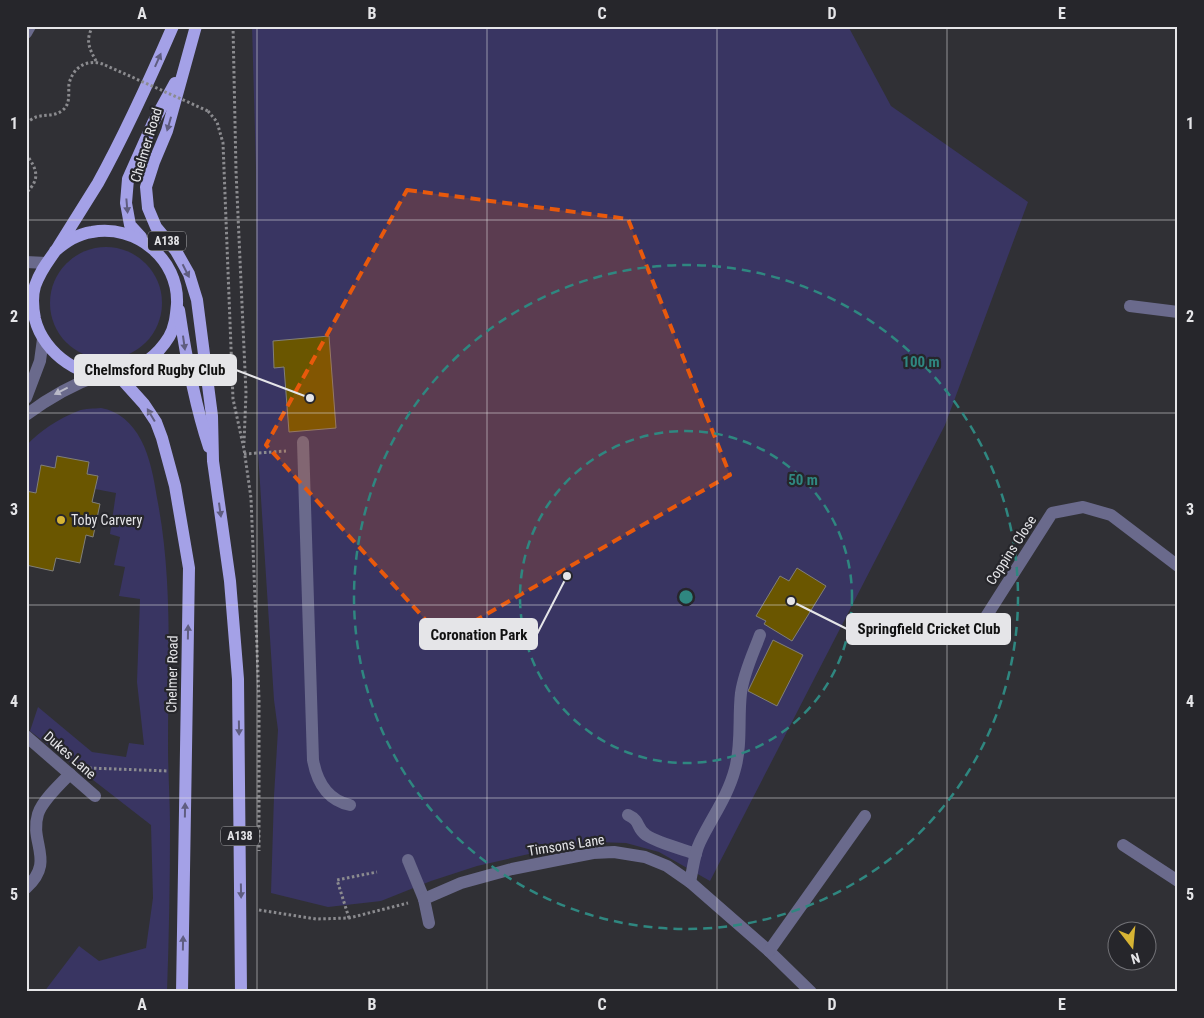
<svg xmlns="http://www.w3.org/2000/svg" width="1204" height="1018" font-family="'Roboto Condensed',sans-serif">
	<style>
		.green { fill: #393562 }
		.building { fill: #6a5600; stroke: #817f79 }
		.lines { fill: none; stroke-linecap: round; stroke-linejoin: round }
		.path { stroke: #8b8b8f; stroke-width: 3; stroke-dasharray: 2.5 2.5; stroke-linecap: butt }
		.minor { stroke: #6a6a8c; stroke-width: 12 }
		.major { stroke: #a4a1e7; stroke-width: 12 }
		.path-bridge { stroke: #8b8b8f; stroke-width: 3; stroke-dasharray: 2.5 2.5; stroke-linecap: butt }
		.oneway { fill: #5f5d80 }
		.oneway2 { fill: #babac8 }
		.marked { fill: #e8590c; fill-opacity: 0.2; stroke: #e8590c; stroke-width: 4; stroke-dasharray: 10 6; stroke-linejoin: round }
		.grid { fill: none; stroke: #e5e5e8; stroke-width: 1; stroke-opacity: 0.55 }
		.ring { fill: none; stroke: #2f8780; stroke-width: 2.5; stroke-dasharray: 9 6 }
		.poi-dot { fill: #d7b434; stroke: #26262b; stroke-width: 2 }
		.labels { text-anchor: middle; stroke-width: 4.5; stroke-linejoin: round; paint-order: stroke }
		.shield { fill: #26262b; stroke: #acacaf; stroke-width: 1 }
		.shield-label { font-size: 12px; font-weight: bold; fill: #e5e5e8 }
		.street-label { font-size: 14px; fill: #e5e5e8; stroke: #26262b }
		.poi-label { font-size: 14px; fill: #e5e5e8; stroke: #26262b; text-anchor: start }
		.centre { fill: #2f8780; stroke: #26262b; stroke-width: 2.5 }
		.ring-label { font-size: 15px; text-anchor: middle; font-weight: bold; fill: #2f8780; stroke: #26262b; stroke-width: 4.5; stroke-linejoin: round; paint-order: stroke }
		.leader { fill: none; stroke: #e5e5e8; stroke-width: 2 }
		.callout-dot { fill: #e5e5e8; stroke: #26262b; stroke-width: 2 }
		.callout { fill: #e5e5e8; stroke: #e5e5e8; stroke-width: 2 }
		.callout-label { font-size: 15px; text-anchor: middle; font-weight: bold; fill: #111 }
		.neatline { fill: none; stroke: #e5e5e8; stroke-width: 2 }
		.grid-label { font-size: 16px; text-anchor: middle; font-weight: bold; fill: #e5e5e8 }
	</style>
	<rect width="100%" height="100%" fill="#303035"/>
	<g class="green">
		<path d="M252 26H848L891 106 1028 202 945 425 710 881 659 852 626 843 594 842 564 846 477 866 431 881 381 901 328 907 271 893 274 796 278 730 274 700 258 452 256 168Z"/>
		<circle cx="106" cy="303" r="56"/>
		<path d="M101 408C119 411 132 423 141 440 150 457 154 479 157 498 173 579 168 663 168 746 168 773 170 799 170 826 170 881 169 936 167 992H44L79 946 99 961 146 948 153 898 151 825 30 731 38 707 92 752 126 757 129 743 144 745 137 682 140 599 119 596 125 567 114 565 120 537 110 534 116 493 95 489 98 476 87 474 89 462 58 456 55 468 41 465 36 493 26 491V446C39 431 60 418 78 411 85 408 94 409 101 408Z"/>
	</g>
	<g class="building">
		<path d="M329 336 336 428 289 432 284 367 274 368 273 341Z"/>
		<path d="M57 456 89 462 87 474 98 476 92 502 100 504 93 537 86 535 80 563 56 558 53 571 26 565V491L36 493 41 465 55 468Z"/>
		<path d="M797 568 826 586 792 641 764 624 766 621 756 616 780 576 789 581Z"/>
		<path d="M773 640 803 655 777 706 748 691Z"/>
	</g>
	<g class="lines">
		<g class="path">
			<path d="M93 26C85 40 89 48 96 61"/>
			<path d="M233 26 236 171 246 393 244 443"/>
			<path d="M208 111 217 122 223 143 233 399 244 449 251 498 259 699V851"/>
			<path d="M26 123C29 121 33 118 36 117 46 114 54 117 63 110 71 103 68 93 69 84 73 66 89 58 105 65"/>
			<path d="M26 154C37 169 41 179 26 193"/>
			<path d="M244 454 286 451"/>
			<path d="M89 768 168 771"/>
			<path d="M259 910 316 919 349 918 408 903"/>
			<path d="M349 918 337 880 377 872"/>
		</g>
		<g class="minor">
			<path d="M26 33 30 26"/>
			<path d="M26 262 46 263"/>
			<path d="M1130 306 1178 312"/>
			<path d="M26 398 40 361 43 339"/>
			<path d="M26 415C50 397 71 385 99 375"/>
			<path d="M303 442 313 760C317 782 327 800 350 805"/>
			<path d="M982 623 1052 513 1083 507 1111 515 1178 566"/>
			<path d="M26 736 95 796"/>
			<path d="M628 815C641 821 636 828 646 835 658 843 682 849 696 854"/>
			<path d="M1123 845 1178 881"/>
			<path d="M408 860 424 899"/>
			<path d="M690 882C693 869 694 854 700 842 712 817 728 796 735 769 742 744 738 718 741 693 744 672 753 654 760 635"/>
			<path d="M26 888C56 861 29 843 38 814 42 801 60 784 70 774"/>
			<path d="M429 923 424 899 461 883 512 869 557 860 593 853 614 852 645 857 667 866 690 882 769 951 811 992"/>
			<path d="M769 951 865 816"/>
		</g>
		<g class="major">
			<path d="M196 26 167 131 154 162 146 187 148 208 156 227 176 251 189 274 197 300 212 416 213 461 230 581 238 679 241 992"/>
			<path d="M141 237 130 225 126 203 128 179 153 123 175 83"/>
			<path d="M55 251C66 242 77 234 92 232 136 224 179 259 177 304 176 315 175 327 169 337 158 355 140 368 119 374 84 383 43 353 35 319 33 309 32 296 35 286 41 269 48 262 58 247 71 226 85 204 98 183 126 132 150 79 173 26"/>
			<path d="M179 310C186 357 194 402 209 447"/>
			<path d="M117 374 144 404 156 422 162 438 175 486 189 568 182 992"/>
		</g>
		<path class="path-bridge" d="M105 65 208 111"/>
	</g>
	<defs><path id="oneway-solid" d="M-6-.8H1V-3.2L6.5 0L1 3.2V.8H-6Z" transform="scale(1.25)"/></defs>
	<g class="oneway">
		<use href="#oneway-solid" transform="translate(158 60) rotate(-66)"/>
		<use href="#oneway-solid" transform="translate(169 124) rotate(106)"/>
		<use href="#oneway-solid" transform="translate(127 206) rotate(85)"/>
		<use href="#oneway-solid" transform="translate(186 271) rotate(63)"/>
		<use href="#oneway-solid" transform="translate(184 343) rotate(82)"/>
		<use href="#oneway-solid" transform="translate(151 415) rotate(-121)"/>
		<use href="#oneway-solid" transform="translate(220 510) rotate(82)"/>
		<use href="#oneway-solid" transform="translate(188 632) rotate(-89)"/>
		<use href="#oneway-solid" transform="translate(239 728) rotate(89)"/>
		<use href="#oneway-solid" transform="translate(185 810) rotate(-89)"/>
		<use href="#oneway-solid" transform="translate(241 891) rotate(89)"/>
		<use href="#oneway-solid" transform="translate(183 943) rotate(-89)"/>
	</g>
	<use class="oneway2" href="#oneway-solid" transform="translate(61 391) rotate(153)"/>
	<path class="marked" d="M407 190 628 219 730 475 443 639 266 445Z"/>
	<path class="grid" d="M257 26V992M487 26V992M717 26V992M947 26V992M26 220H1178M26 413H1178M26 605H1178M26 798H1178"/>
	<g class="ring">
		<circle cx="686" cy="597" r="166"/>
		<circle cx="686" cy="597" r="332"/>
	</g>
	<circle class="poi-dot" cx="61" cy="520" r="5"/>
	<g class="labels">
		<g class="shield">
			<rect x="148" y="231.5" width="38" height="19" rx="4"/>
			<rect x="221" y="826.5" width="38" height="19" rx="4"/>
		</g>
		<g class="shield-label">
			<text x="167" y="245">A138</text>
			<text x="240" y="840">A138</text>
		</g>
		<g class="street-label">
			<text transform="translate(146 145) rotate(-73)" y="5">Chelmer Road</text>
			<text transform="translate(1011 550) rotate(-57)" y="5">Coppins Close</text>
			<text transform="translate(172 674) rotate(-89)" y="5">Chelmer Road</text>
			<text transform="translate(70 755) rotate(41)" y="5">Dukes Lane</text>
			<text transform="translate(566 845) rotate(-9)" y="5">Timsons Lane</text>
		</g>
		<g class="poi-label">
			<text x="71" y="525">Toby Carvery</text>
		</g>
	</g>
	<circle cx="686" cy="597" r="8" class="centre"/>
	<g class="ring-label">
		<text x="921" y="367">100 m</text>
		<text x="803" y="485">50 m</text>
	</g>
	<path class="leader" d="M310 398L236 370M791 601L847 629M567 576L537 634"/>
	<g class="callout-dot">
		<circle cx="310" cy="398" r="5"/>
		<circle cx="791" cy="601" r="5"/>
		<circle cx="567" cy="576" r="5"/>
	</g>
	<g class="callout">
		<rect x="75" y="355" width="161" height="30" rx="5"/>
		<rect x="847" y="614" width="163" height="30" rx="5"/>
		<rect x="420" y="619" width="117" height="30" rx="5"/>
	</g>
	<g class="callout-label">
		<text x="155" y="375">Chelmsford Rugby Club</text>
		<text x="929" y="634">Springfield Cricket Club</text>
		<text x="479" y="640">Coronation Park</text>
	</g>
	<rect width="1204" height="1018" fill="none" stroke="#26262b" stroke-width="55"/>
	<g transform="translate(1132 946) rotate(164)"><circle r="24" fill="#26262b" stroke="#727277"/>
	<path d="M0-4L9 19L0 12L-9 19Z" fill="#d7b434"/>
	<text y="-8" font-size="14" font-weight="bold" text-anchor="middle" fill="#e5e5e8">N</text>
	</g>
	<rect x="28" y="28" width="1148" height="962" class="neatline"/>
	<g class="grid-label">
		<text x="142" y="19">A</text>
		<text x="372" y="19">B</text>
		<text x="602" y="19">C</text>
		<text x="832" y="19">D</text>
		<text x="1062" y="19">E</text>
		<text x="14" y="129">1</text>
		<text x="1190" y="129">1</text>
		<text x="14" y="322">2</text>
		<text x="1190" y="322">2</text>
		<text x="14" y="515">3</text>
		<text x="1190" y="515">3</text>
		<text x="14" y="707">4</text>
		<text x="1190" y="707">4</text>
		<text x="14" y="900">5</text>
		<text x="1190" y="900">5</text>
		<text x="142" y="1010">A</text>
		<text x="372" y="1010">B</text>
		<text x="602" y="1010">C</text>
		<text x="832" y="1010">D</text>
		<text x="1062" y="1010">E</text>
	</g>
</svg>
